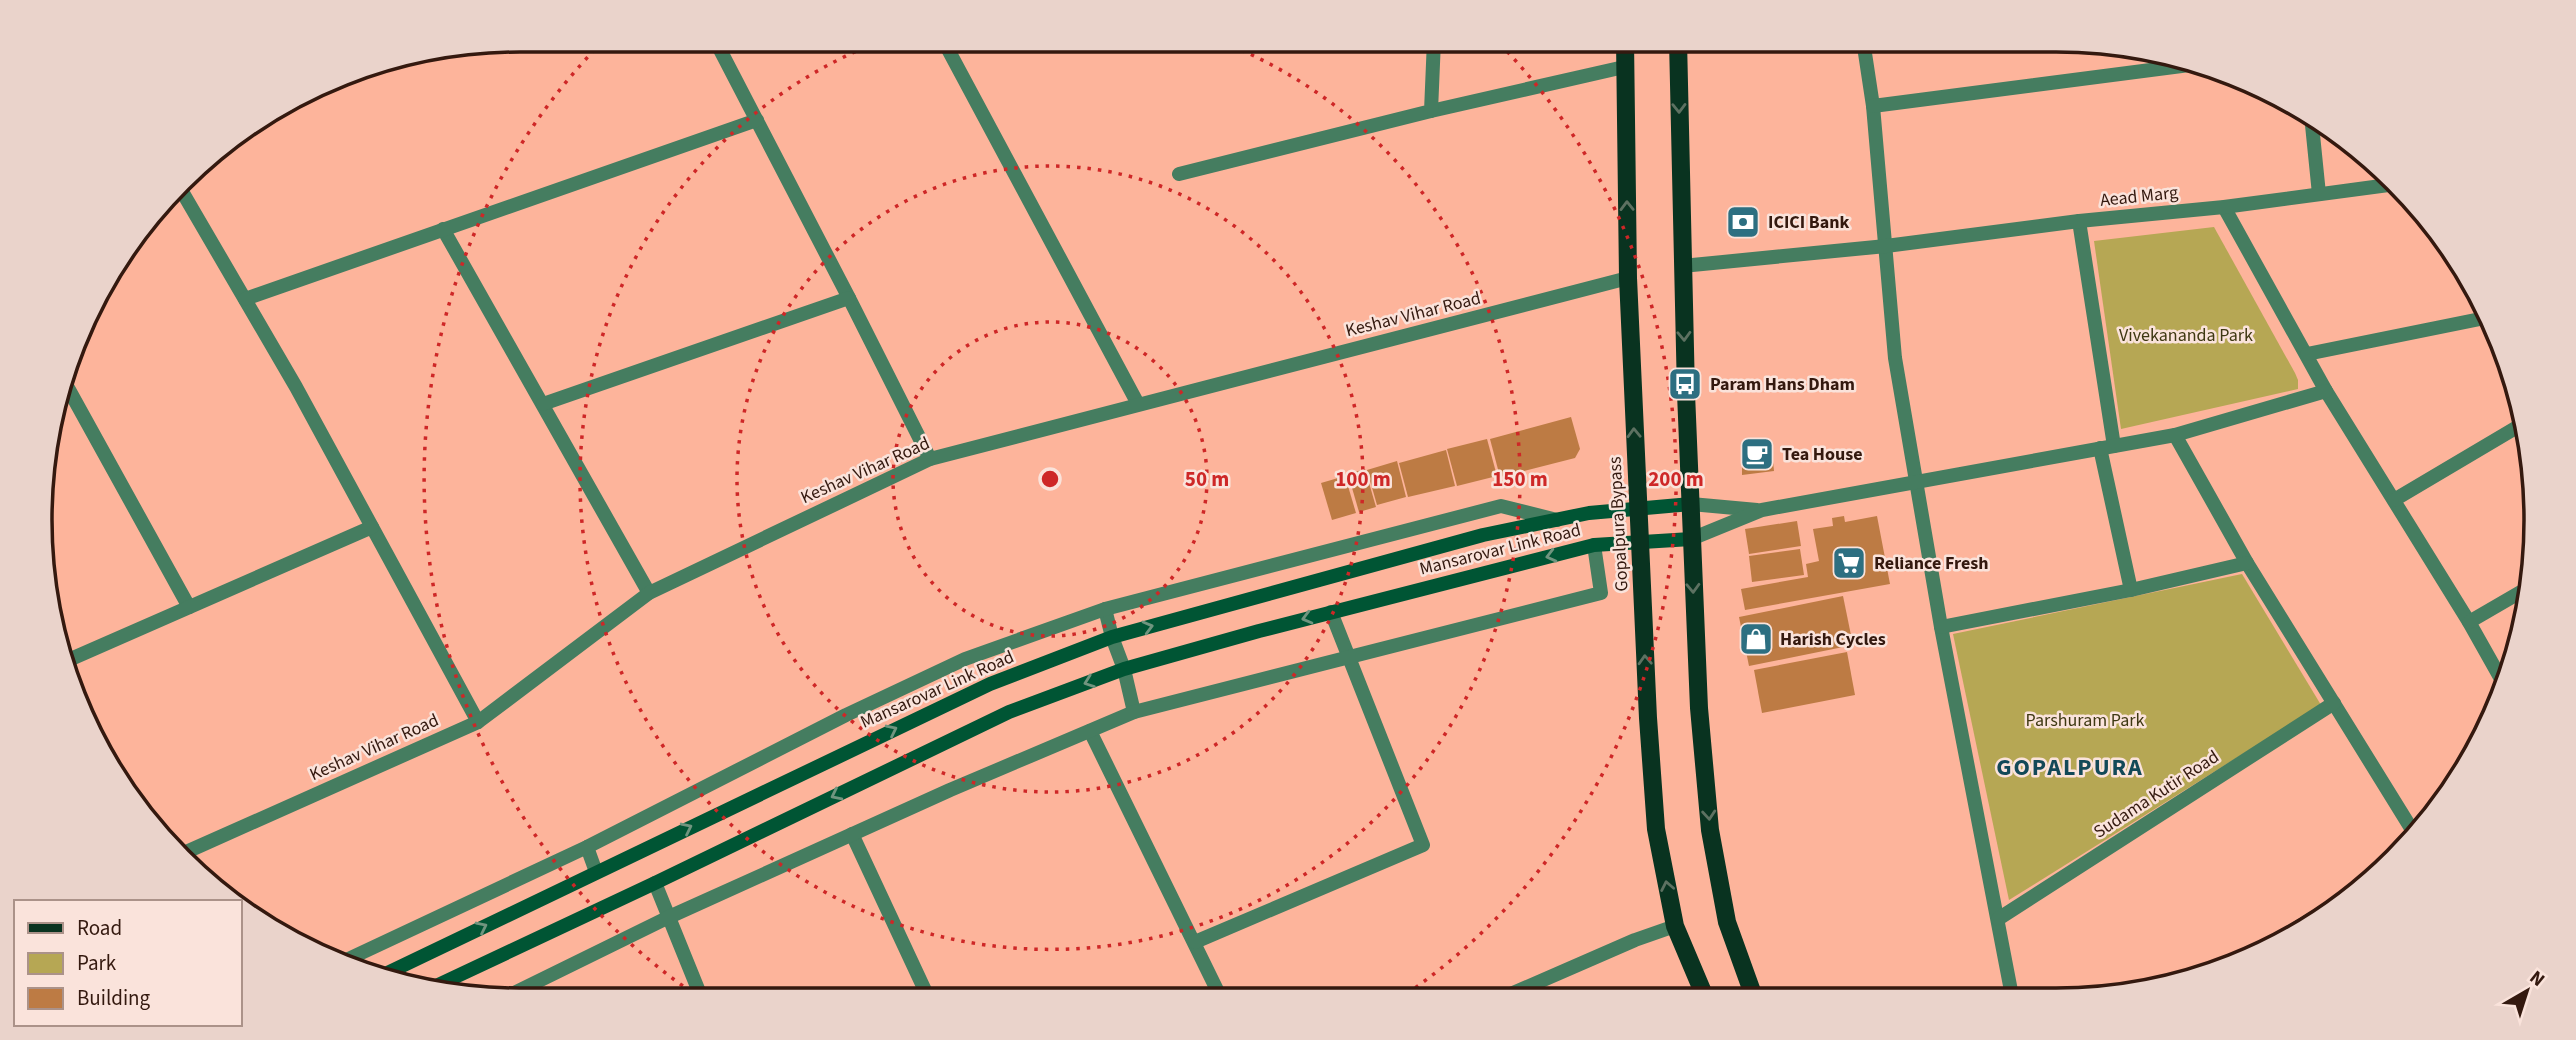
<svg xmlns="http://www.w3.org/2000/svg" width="2576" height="1040" font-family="'Source Sans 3',sans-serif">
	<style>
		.green { fill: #b6a754 }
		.building { fill: #bd7b44 }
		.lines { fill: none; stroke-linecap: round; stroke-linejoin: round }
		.street { stroke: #457d60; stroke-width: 14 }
		.secondary { stroke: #005534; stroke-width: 14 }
		.primary { stroke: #093320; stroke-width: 18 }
		.oneway { stroke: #5d7161 }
		.oneway2 { stroke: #70957f }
		.ring { fill: none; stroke: #ce2727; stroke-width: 3.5; stroke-dasharray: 3.5 7 }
		.labels { text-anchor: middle; stroke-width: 5; stroke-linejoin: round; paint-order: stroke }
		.street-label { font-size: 18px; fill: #34190f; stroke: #fae3db }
		.poi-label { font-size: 18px; font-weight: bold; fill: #34190f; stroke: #fae3db; text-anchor: start }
		.park-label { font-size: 18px; fill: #3e3812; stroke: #fae3db }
		.district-label { font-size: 24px; font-weight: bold; letter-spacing: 2px; fill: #124958; stroke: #fae3db }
		.rim { fill: none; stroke: #34190f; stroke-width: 3.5 }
		.centre { fill: #ce2727; stroke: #fae3db; stroke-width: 3.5 }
		.ring-label { font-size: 21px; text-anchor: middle; font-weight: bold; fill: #ce2727; stroke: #fae3db; stroke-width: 5; stroke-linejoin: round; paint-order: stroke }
	</style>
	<rect width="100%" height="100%" fill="#fdb49b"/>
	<g class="green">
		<path d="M2214 227 2295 373 2298 380V389L2121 429 2094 241Z"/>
		<path d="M2242 574 2321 705 2009 900 1953 634Z"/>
	</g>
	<g class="building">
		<path d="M1571 417 1580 449 1575 458 1500 477 1490 439Z"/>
		<path d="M1487 439 1497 476 1457 486 1447 449Z"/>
		<path d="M1771 443 1774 471 1742 475V447Z"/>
		<path d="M1446 450 1455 486 1408 497 1399 463Z"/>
		<path d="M1397 461 1406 497 1377 505 1367 470Z"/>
		<path d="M1365 469 1376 507 1359 512 1348 474Z"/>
		<path d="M1345 476 1356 513 1332 520 1321 483Z"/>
		<path d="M1844 516 1845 522 1877 516 1890 584 1745 610 1741 589 1808 577 1806 564 1819 561 1813 529 1833 526 1832 518Z"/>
		<path d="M1797 521 1801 546 1749 554 1745 529Z"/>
		<path d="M1800 549 1804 575 1752 582 1749 556Z"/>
		<path d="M1843 596 1853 645 1749 666 1739 617Z"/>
		<path d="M1847 652 1855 695 1762 713 1754 670Z"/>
	</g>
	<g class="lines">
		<g class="street">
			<path d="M715 40 849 298 930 459"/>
			<path d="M943 40 1138 404"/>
			<path d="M1863 40 1873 106 1895 358 1941 627 2012 996"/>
			<path d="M1161 43 1173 40"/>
			<path d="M1873 106 2197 64"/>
			<path d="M1431 111 1624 67"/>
			<path d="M2311 115 2319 194"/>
			<path d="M1179 174 1431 111 1434 40"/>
			<path d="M180 188 296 387 478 722"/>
			<path d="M2224 207 2326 391 2469 622 2505 686"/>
			<path d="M2079 221 2114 446"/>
			<path d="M443 229 649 593"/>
			<path d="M1682 266 1886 246 2079 221 2224 207 2396 184"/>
			<path d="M245 299 757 120"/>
			<path d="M2307 354 2490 317"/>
			<path d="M63 379 189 607"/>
			<path d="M543 404 849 298"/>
			<path d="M2175 435 2247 563 2414 833"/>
			<path d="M2100 448 2131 590"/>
			<path d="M2394 500 2524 423"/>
			<path d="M1691 504 1757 510"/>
			<path d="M1691 539 1762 510 2175 435 2326 391"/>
			<path d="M1105 609 1112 637 1124 669 1134 712"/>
			<path d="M2469 622 2531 586"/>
			<path d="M1941 627 2131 590 2247 563"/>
			<path d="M64 662 372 527"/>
			<path d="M1090 731 1221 998"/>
			<path d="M852 834 929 999"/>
			<path d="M587 847 596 872"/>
			<path d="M184 853 478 722 649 593 930 459 1628 278"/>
			<path d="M655 883 702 999"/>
			<path d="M1998 919 2334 703"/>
			<path d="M1195 942 1423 845 1331 612"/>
			<path d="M342 962 587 847 846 715 965 659 1105 609 1501 506 1557 520"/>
			<path d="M506 997 669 917 950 790 1134 712 1601 593 1594 545"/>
			<path d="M1504 997 1635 940 1675 926"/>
		</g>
		<g class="secondary">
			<path d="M2251 956 2351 895"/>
			<path d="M379 977 990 684 1112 637 1483 535 1589 513 1691 504"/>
			<path d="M436 986 655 883 1009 712 1124 669 1259 631 1594 545 1691 539"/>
		</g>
		<g class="primary">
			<path d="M1625 40 1628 278 1648 718 1656 829 1675 926 1705 997"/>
			<path d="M1678 40 1686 393 1699 708 1710 830 1727 922 1754 997"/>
		</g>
	</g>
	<defs><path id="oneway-chevron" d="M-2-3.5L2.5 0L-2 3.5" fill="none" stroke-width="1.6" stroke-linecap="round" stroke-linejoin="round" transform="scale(1.75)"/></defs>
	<g class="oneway">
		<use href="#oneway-chevron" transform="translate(1679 108) rotate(89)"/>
		<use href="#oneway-chevron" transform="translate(1627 206) rotate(-91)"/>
		<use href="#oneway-chevron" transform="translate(1684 336) rotate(88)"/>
		<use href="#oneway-chevron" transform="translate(1634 433) rotate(-92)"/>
		<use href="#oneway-chevron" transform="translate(1693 588) rotate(88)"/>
		<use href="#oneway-chevron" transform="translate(1645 660) rotate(-93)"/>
		<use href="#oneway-chevron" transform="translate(1709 815) rotate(85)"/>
		<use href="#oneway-chevron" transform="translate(1667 886) rotate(-101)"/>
	</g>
	<g class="oneway2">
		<use href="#oneway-chevron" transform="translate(1551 556) rotate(166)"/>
		<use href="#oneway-chevron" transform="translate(1307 618) rotate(165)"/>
		<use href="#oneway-chevron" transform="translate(1148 627) rotate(-15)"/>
		<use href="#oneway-chevron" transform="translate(1089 682) rotate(160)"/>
		<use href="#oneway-chevron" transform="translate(892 730) rotate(-26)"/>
		<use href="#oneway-chevron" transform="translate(836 795) rotate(154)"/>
		<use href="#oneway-chevron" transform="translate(687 828) rotate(-26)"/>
		<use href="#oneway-chevron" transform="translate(482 927) rotate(-26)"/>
	</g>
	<g class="ring">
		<circle cx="1050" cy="479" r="157"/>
		<circle cx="1050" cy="479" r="313"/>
		<path d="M1222 42A470 470 0 1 1 878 42"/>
		<path d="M700 998A626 626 0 0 1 600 44M1500 44A626 626 0 0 1 1405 995"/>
	</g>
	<defs>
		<symbol id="bank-square" viewBox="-11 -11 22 22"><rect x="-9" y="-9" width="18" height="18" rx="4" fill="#2d6f81" stroke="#fae3db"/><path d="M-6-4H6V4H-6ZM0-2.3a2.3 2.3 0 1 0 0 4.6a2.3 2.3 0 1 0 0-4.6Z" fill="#fff"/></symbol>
		<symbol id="bus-square" viewBox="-11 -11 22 22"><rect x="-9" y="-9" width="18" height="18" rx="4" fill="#2d6f81" stroke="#fae3db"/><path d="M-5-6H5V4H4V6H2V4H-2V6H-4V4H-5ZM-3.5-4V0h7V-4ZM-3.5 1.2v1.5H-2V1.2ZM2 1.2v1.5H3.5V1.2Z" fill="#fff"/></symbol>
		<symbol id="cafe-square" viewBox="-11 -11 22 22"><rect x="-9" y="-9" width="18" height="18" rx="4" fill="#2d6f81" stroke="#fae3db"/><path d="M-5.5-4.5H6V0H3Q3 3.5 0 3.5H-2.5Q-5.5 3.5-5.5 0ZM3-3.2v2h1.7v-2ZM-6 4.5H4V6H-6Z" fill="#fff"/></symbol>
		<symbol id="supermarket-square" viewBox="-11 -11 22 22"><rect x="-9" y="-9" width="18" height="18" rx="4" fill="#2d6f81" stroke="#fae3db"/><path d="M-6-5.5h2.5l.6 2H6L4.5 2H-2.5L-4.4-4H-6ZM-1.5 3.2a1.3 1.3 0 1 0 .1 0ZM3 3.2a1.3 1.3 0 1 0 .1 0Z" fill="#fff"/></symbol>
		<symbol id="shop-square" viewBox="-11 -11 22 22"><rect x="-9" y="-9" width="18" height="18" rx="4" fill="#2d6f81" stroke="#fae3db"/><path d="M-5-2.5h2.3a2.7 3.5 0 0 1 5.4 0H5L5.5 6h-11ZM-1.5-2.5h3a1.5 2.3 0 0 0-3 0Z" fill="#fff"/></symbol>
	</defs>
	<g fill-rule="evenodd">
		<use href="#bank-square" x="1724" y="203" width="38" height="38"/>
		<use href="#bus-square" x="1666" y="365" width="38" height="38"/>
		<use href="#cafe-square" x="1738" y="435" width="38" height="38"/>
		<use href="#supermarket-square" x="1830" y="544" width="38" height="38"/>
		<use href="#shop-square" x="1737" y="620" width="38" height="38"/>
	</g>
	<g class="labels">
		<g class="street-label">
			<text transform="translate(2139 196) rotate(-6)" y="6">Aead Marg</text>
			<text transform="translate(1413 314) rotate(-14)" y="6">Keshav Vihar Road</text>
			<text transform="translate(865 470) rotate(-24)" y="6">Keshav Vihar Road</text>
			<text transform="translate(1618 524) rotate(-93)" y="6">Gopalpura Bypass</text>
			<text transform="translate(1500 549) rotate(-14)" y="6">Mansarovar Link Road</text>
			<text transform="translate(937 689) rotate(-24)" y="6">Mansarovar Link Road</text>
			<text transform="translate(374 747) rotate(-24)" y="6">Keshav Vihar Road</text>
			<text transform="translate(2156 794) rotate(-33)" y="6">Sudama Kutir Road</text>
		</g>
		<g class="poi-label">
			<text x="1768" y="228">ICICI Bank</text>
			<text x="1710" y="390">Param Hans Dham</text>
			<text x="1782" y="460">Tea House</text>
			<text x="1874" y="569">Reliance Fresh</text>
			<text x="1780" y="645">Harish Cycles</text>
		</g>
		<g class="park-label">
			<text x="2186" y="341">Vivekananda Park</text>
			<text x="2085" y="726">Parshuram Park</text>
		</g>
		<g class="district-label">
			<text x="2070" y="775">GOPALPURA</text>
		</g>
	</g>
	<path d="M0 0H2576V1040H0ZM520 52H2056A468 468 0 0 1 2524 520V520A468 468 0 0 1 2056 988H520A468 468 0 0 1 52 520V520A468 468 0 0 1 520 52Z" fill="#ead3cb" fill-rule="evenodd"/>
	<path class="rim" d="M520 52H2056A468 468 0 0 1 2524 520V520A468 468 0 0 1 2056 988H520A468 468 0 0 1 52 520V520A468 468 0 0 1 520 52Z"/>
	<circle cx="1050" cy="479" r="10" class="centre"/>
	<g class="ring-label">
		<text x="1207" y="486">50 m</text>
		<text x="1363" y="486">100 m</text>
		<text x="1520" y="486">150 m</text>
		<text x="1676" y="486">200 m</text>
	</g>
	<rect x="14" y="900" width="228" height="126" fill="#fae3db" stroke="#ab9289" stroke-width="2"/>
	<rect x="28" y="923" width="35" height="10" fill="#093320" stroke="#ab9289" stroke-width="2"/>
	<text x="77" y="935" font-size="21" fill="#34190f">Road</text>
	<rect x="28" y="953" width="35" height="21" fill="#b6a754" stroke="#ab9289" stroke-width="2"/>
	<text x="77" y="970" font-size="21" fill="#34190f">Park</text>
	<rect x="28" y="988" width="35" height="21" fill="#bd7b44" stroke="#ab9289" stroke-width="2"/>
	<text x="77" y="1005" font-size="21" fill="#34190f">Building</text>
	<g transform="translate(2527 991) rotate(39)" stroke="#fae3db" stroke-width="5" paint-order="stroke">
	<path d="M0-5L12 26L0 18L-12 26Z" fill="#34190f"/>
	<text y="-10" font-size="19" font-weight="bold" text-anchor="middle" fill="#34190f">N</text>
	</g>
</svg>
